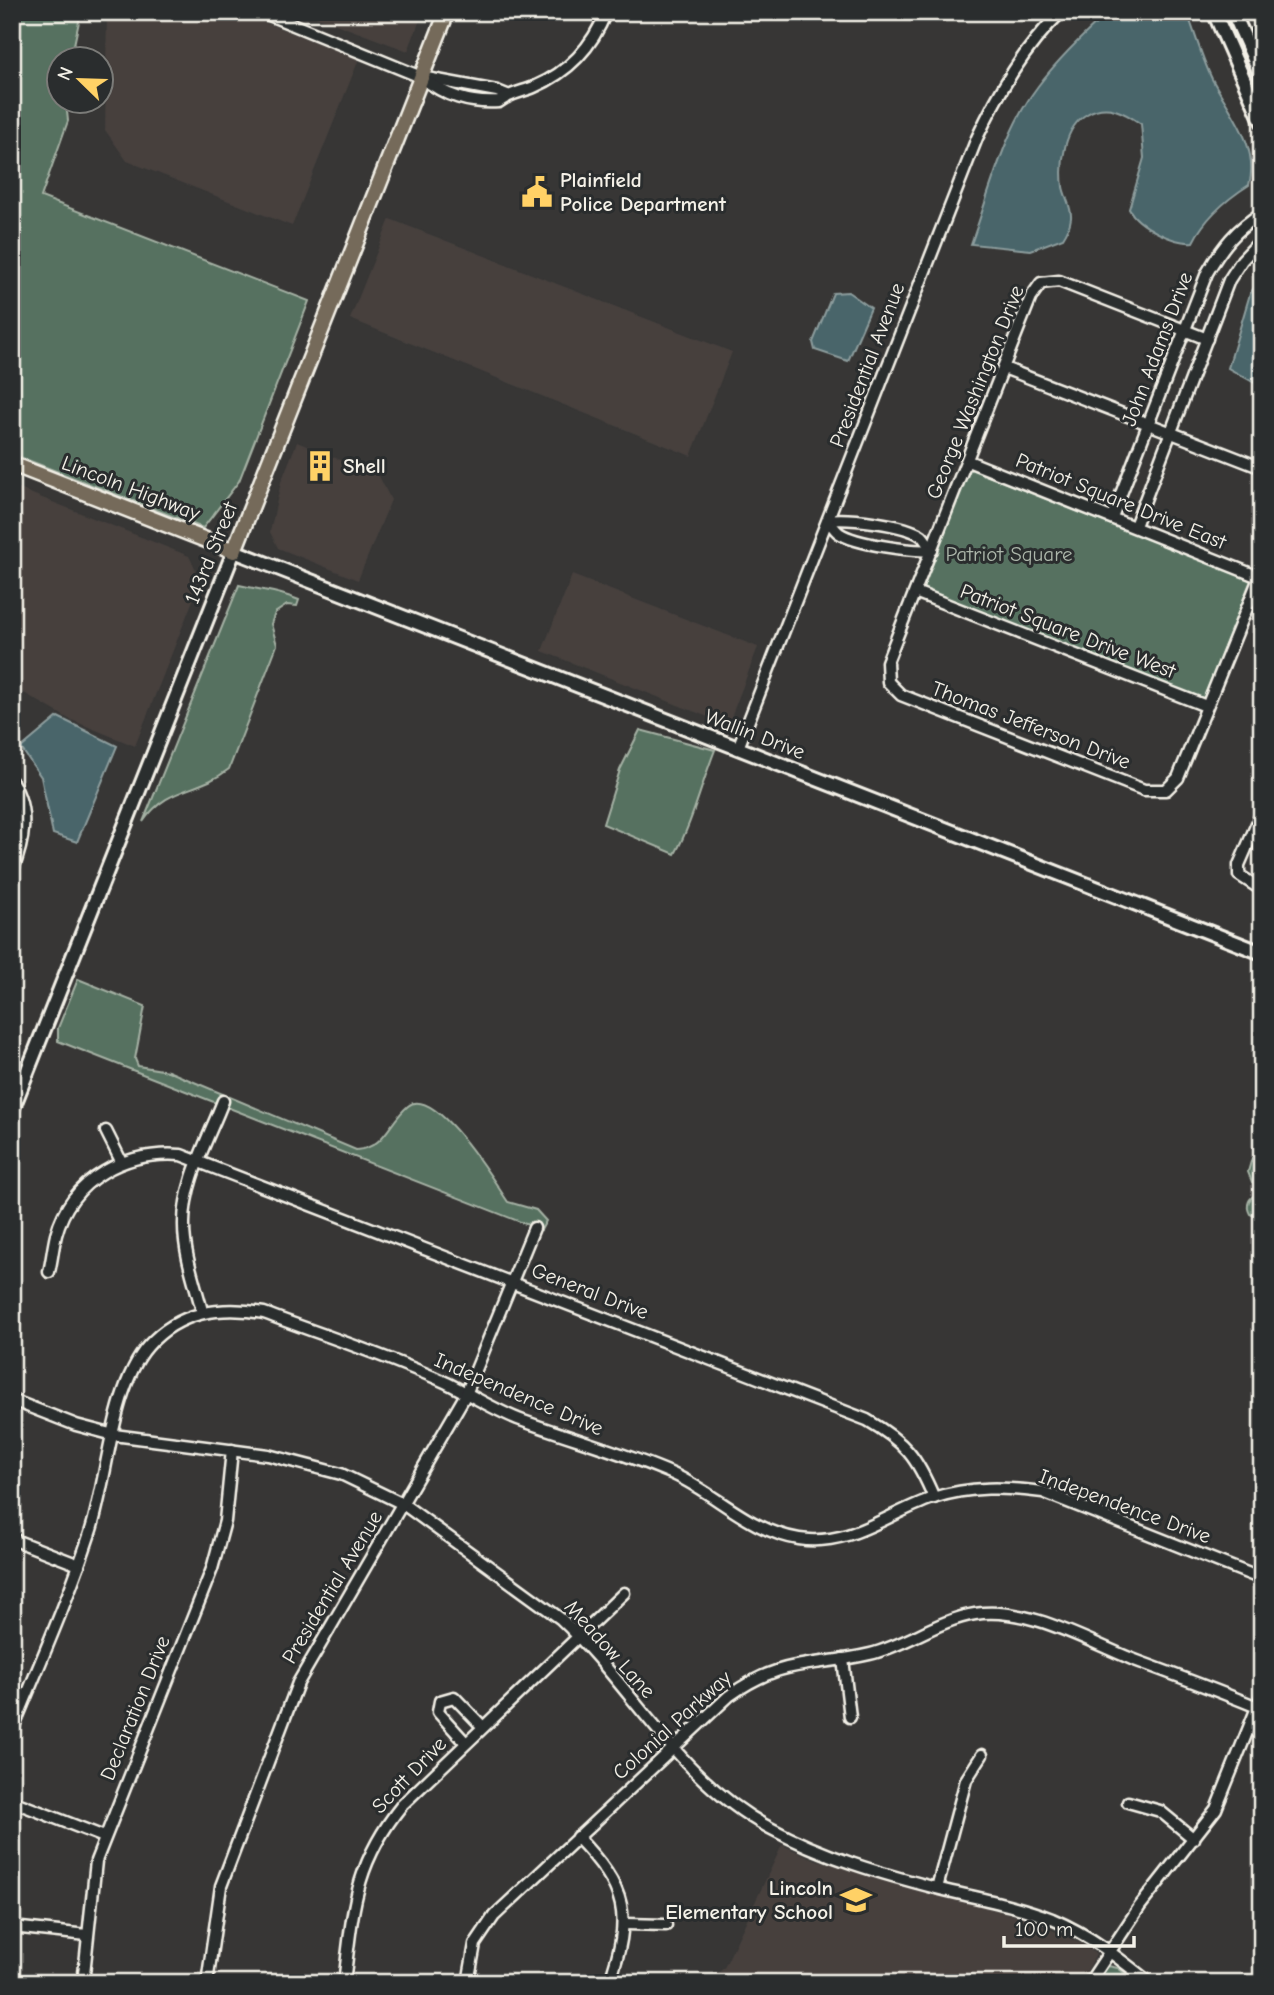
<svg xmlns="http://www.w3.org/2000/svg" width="1274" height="1995" font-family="'Comic Neue',sans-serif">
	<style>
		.built { fill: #46403e }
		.green { fill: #567160; stroke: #a5b1a4; stroke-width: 2 }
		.water { fill: #48656b; stroke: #8d9d9d; stroke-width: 2 }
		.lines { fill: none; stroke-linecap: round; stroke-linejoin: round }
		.street-casing { stroke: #f4f1e8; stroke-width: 15 }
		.secondary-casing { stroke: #f4f1e8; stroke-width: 18 }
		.primary-casing { stroke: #f4f1e8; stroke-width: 19 }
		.street { stroke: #2a2d2e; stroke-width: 10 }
		.secondary { stroke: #2a2d2e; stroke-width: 12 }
		.primary { stroke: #746a5a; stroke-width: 14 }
		.labels { text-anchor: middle; stroke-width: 6; stroke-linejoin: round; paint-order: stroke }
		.poi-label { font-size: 21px; font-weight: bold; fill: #f4f1e8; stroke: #2a2d2e; text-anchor: start }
		.street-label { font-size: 21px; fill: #f4f1e8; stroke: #2a2d2e }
		.park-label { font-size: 21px; fill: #adb7ab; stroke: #2a2d2e }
	</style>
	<rect width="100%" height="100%" fill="#373635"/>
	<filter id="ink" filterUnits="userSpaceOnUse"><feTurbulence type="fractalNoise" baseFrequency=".0143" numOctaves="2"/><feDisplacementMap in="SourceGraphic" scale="14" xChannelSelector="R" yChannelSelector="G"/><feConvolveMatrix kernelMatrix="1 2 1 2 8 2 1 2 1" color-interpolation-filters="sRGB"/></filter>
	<g filter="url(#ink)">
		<g class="built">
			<path d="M107 12H239L359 59 292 226 127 161 105 130Z"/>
			<path d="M303 12H423L408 51Z"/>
			<path d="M390 219 732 352 691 456 350 319Z"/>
			<path d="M297 442 379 476 391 500 358 580 278 548 270 532 281 482Z"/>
			<path d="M12 486 189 556 201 580 135 746 69 719 12 686Z"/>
			<path d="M572 575 758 647 728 725 542 651Z"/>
			<path d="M782 1845 817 1860 1028 1919 1089 1947 1096 1955 1080 1983H705L724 1968Z"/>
		</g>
		<g class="green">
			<path d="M12 12H81L71 59 60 60V102H66L68 121 41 197 309 301 239 481 203 528 12 454Z"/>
			<path d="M1218 12H1227C1244 43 1262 74 1262 109Z"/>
			<path d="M968 468 1251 580 1203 700 920 589Z"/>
			<path d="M239 585C260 590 279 591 299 600L297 606 287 605 275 613 271 624 277 645 229 769C197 794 168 785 143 822Z"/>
			<path d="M640 730 715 750C701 785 693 821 675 854L603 824 620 770Z"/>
			<path d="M78 979 145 1006 135 1059 138 1066 168 1071 356 1150C385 1148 388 1123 408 1106 435 1084 495 1183 508 1202L536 1210 546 1221 541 1230 58 1041V1028Z"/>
			<path d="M1262 1153V1187L1252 1182 1248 1172 1252 1158Z"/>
			<path d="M1258 1194H1262L1261 1219 1250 1214C1245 1205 1249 1197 1258 1194Z"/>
			<path d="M1108 1966 1118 1968 1137 1983H1094Z"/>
		</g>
		<g class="water">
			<path d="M1109 12H1187C1195 34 1202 58 1212 79 1229 111 1260 146 1249 185 1227 199 1205 218 1193 242 1174 244 1138 226 1129 209L1144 158 1141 124C1124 112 1107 102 1087 114 1064 127 1060 163 1063 187 1065 197 1072 208 1071 218 1070 226 1067 232 1063 238L1031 250 971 244C990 192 1004 130 1038 86 1059 58 1083 35 1109 12Z"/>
			<path d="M1262 275V387L1228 368 1250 294Z"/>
			<path d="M848 292 871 308 848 361 815 350 813 342 833 293Z"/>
			<path d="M58 717 117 746 77 842 53 834 41 777 21 748Z"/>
		</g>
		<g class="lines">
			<defs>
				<g id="street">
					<path d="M262 12 421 77 497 91 507 95"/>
					<path d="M421 77C445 96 469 104 499 102 510 93 522 92 534 87 569 72 592 48 606 12"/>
					<path d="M1207 339 1059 281 1041 283 1031 297 887 662 888 682 901 695 1144 790H1166L1178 778 1262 571"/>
					<path d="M1004 368 1262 468"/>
					<path d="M968 461 1259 577"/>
					<path d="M1112 517 1207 273C1222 247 1236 229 1262 213"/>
					<path d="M828 520C847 517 905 524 922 536 925 539 929 546 932 550"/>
					<path d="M828 520C831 524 835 530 839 533 855 544 913 552 932 550"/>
					<path d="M1135 526 1229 280 1242 260 1262 239"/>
					<path d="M915 592 1206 706"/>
					<path d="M738 748 977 138C999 91 1024 48 1061 12"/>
					<path d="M12 782C30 811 24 842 12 872"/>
					<path d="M1262 812 1239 865V875L1262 890"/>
					<path d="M106 1131 121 1161"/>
					<path d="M49 1272C52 1260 53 1247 56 1235 71 1178 126 1151 181 1155L867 1420C905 1442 917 1457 934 1498"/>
					<path d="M202 1311C195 1283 184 1254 184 1226 183 1183 208 1140 223 1101"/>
					<path d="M12 1400 76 1425 114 1435 268 1455 341 1474 403 1504 561 1619C633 1687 679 1780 770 1828 823 1857 882 1874 940 1889 977 1898 1016 1905 1052 1919 1090 1935 1119 1958 1150 1983"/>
					<path d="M12 1539 79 1565"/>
					<path d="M843 1659 850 1717"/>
					<path d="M12 1731C39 1665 68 1600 90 1533 108 1479 111 1388 148 1346 179 1311 220 1306 264 1313 325 1336 388 1356 447 1383 471 1395 493 1409 518 1419 569 1438 623 1452 673 1474 717 1494 749 1531 799 1539 850 1547 888 1513 933 1498 970 1486 1006 1487 1043 1492L1262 1579"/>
					<path d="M466 1743 438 1712 440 1701 454 1697 483 1727"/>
					<path d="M12 1801 104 1837"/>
					<path d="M1128 1802 1160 1811 1194 1839"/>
					<path d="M577 1837C627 1889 633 1915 609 1983"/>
					<path d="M937 1888 966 1780 982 1755"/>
					<path d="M625 1924 666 1925"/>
					<path d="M12 1927 87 1935"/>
					<path d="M83 1983 96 1861 212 1569 225 1521 232 1450"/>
					<path d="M207 1983 221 1886 298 1683 466 1394 534 1228"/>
					<path d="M344 1983C353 1909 354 1865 402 1805L624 1593"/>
					<path d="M468 1983 475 1944 494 1916 729 1696C783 1657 811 1668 870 1654 907 1645 938 1620 975 1614 1027 1606 1085 1640 1132 1659 1175 1675 1219 1691 1262 1709"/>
					<path d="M1089 1983 1140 1906 1216 1809 1262 1695"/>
				</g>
				<g id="secondary">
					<path d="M1214 12 1262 121"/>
					<path d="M1233 12 1262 77"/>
					<path d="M12 1110 234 551 1262 953"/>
				</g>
				<path id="primary" d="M12 464 234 551 447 12"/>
			</defs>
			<use href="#street" class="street-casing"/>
			<use href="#secondary" class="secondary-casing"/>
			<use href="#primary" class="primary-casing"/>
			<use href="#street" class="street"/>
			<use href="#secondary" class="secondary"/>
			<use href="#primary" class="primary"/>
		</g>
	</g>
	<defs>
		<symbol id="civic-bare" viewBox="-9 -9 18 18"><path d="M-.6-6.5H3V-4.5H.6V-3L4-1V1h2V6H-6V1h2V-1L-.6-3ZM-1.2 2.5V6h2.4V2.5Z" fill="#ffd166" stroke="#2a2d2e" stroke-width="2.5" paint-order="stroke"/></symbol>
		<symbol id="building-bare" viewBox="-9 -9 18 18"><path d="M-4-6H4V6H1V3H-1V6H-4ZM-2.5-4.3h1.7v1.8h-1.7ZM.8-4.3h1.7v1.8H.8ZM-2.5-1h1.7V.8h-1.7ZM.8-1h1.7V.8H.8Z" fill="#ffd166" stroke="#2a2d2e" stroke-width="2.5" paint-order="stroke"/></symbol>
		<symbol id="school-bare" viewBox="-9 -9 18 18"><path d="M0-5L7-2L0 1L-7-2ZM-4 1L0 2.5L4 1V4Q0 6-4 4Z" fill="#ffd166" stroke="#2a2d2e" stroke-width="2.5" paint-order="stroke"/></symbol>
	</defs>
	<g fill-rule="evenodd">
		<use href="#civic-bare" x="515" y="170" width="44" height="44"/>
		<use href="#building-bare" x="298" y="444" width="44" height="44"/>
		<use href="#school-bare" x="834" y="1878" width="44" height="44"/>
	</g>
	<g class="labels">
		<g class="poi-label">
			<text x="560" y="187">Plainfield<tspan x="560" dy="24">Police Department</tspan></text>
			<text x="343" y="473">Shell</text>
			<text x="833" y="1895" text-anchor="end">Lincoln<tspan x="833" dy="24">Elementary School</tspan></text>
		</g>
		<g class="street-label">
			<text transform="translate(1157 349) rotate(-69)" y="7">John Adams Drive</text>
			<text transform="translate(867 365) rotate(-69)" y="7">Presidential Avenue</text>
			<text transform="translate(975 392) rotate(-68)" y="7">George Washington Drive</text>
			<text transform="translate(131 488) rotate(21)" y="7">Lincoln Highway</text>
			<text transform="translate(1121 501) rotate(22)" y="7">Patriot Square Drive East</text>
			<text transform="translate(211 553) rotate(-68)" y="7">143rd Street</text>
			<text transform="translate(1068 631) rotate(21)" y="7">Patriot Square Drive West</text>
			<text transform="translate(1031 725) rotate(21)" y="7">Thomas Jefferson Drive</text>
			<text transform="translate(755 734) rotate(21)" y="7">Wallin Drive</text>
			<text transform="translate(590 1291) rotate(21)" y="7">General Drive</text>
			<text transform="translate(519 1394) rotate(23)" y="7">Independence Drive</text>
			<text transform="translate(1125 1506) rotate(20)" y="7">Independence Drive</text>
			<text transform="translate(332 1587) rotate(-59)" y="7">Presidential Avenue</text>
			<text transform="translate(610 1649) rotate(48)" y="7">Meadow Lane</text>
			<text transform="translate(135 1708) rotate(-68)" y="7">Declaration Drive</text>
			<text transform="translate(672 1725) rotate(-42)" y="7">Colonial Parkway</text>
			<text transform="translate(409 1775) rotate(-46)" y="7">Scott Drive</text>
		</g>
		<g class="park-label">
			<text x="1009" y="561">Patriot Square</text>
		</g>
	</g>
	<rect width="1274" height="1995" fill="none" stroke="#2a2d2e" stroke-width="42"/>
	<rect x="21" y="21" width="1232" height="1953" fill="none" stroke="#f4f1e8" stroke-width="2.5" filter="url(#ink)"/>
	<g transform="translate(80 80) rotate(293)"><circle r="33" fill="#2a2d2e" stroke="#7b7b78" stroke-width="2"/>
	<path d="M0-5L12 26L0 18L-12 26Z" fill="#ffd166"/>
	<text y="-10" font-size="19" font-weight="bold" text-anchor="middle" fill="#f4f1e8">N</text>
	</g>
	<path d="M1004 1936v10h130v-10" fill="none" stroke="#f4f1e8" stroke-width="3.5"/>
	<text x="1015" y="1936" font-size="21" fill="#f4f1e8" stroke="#2a2d2e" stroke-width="5" paint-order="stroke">100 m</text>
</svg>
